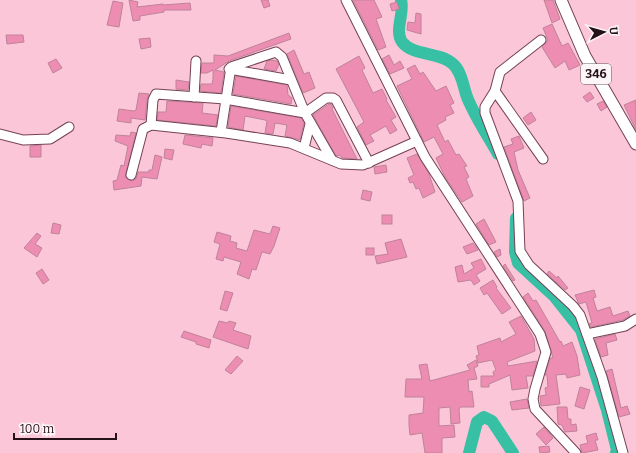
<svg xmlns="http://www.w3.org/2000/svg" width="636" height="453" font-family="Bitter,serif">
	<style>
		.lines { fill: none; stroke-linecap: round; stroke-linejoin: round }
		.river { stroke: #37c0a4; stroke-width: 12 }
		.building { fill: #ec8db1; stroke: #bf8399 }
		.minor-casing { stroke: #764155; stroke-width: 11 }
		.major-casing { stroke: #764155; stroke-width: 13 }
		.minor { stroke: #fff; stroke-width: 9 }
		.major { stroke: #fff; stroke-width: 11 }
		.labels { text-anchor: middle; stroke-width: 3; stroke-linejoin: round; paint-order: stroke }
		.shield { fill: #fdf6f8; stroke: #67565c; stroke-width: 1 }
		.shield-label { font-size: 12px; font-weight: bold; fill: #271119 }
	</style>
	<rect width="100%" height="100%" fill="#fbc7d8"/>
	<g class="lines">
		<g class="river">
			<path d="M401 0C405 13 394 30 402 42 414 57 439 51 453 64 462 72 463 86 467 97 475 117 488 136 498 154"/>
			<path d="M516 218 515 252 518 263 554 296 581 330 607 410 617 450 616 453"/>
			<path d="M469 453 477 422 484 417 492 421 513 453"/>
		</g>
	</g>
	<g class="building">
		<path d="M129 0 138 2 137 7 163 4V5L190 3 191 10H164V12L140 16V20L133 21Z"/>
		<path d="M261 0H268L270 6 264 8Z"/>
		<path d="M353 0H374L382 17 376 19 386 47 378 50Z"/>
		<path d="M544 0H553L560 19 552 23Z"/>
		<path d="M113 1 123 3 119 27 107 25Z"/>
		<path d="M397 2 399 9 392 11 390 4Z"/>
		<path d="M416 13 421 14V34L407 30 408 22 415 23Z"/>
		<path d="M552 24 562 46 568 43 580 65 569 70 565 61 555 68 542 47 548 40 543 28Z"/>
		<path d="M289 33 291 39 229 61 215 70 224 72 221 93 200 91 201 84H212L213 79V70L207 73H201L202 63H214V55L228 56Z"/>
		<path d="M6 35H23L24 42 7 44Z"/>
		<path d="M150 38 151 47 141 49 139 39Z"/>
		<path d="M294 50 304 74 309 72 315 88 303 93 287 54Z"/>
		<path d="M389 55 394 65 400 61 404 68 390 74 382 59Z"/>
		<path d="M359 56 365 68 362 70 373 93 382 89 387 99 386 100 396 117 391 120 397 130 390 134 386 126 370 135 374 141 366 145 357 127 364 122 336 69Z"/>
		<path d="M56 59 62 68 53 73 48 63Z"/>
		<path d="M272 60 277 61 279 64 276 71 264 69 267 61Z"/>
		<path d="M415 65 420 74 423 72 436 91 446 86 454 103 450 105 454 113 445 117 446 120 437 125 445 142 448 140 456 155 459 154 467 166 464 167 469 177 466 179 473 196 462 202 445 177 436 158 443 154 434 137 424 142 397 86 412 79 407 69Z"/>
		<path d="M236 76 287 85 288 95 292 98 291 104 233 94Z"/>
		<path d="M176 80 189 82 188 90 176 89Z"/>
		<path d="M590 92 594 98 587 102 583 97Z"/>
		<path d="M139 93 149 94 147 100 145 120 131 118V123L117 121 119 109 134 111 136 110Z"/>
		<path d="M636 100V130L624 105Z"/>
		<path d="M167 101 203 103 202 113 218 115 216 126 157 120 158 112H166Z"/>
		<path d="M603 101 607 107 601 111 597 104Z"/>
		<path d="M329 104H331L333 108 332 109 357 159 342 158 340 155 336 156 313 115Z"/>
		<path d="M231 106 301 118 304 123 300 140 285 136 287 125 275 123 273 134 265 133 267 121 265 120 245 116 243 130 228 127Z"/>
		<path d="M531 112 536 120 528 125 523 118Z"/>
		<path d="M131 132 136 133 125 177 132 181 136 179 138 172H149V170H152L155 155 162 157 157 179 142 177 141 186 114 190 113 181 117 180 121 165 124 166 128 146 115 141 116 135 130 136Z"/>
		<path d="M185 135 213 138 212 146 202 144 201 148 183 144Z"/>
		<path d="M519 136 524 148 514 152 518 170 530 198 524 201 504 147 513 144 511 139Z"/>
		<path d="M41 145V157H30V146Z"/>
		<path d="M165 149 174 150 172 160 164 158Z"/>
		<path d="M417 154 429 174 435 192 423 198 419 188 416 189 413 182 410 183 408 178 414 175 407 158Z"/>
		<path d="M386 165 387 172 375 174 374 167Z"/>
		<path d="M363 190 372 192 370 201 361 199Z"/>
		<rect x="382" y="215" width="10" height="9"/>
		<path d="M484 219 496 242 489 245 476 224Z"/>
		<path d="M53 223 61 225 59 234 51 233Z"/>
		<path d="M273 226 280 228 274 246 270 254 262 252 256 270 252 269 249 279 237 274 241 262 224 257 223 261 216 259 220 244 214 242 217 232 231 236 230 241 237 243 236 248 247 251 254 230 270 234Z"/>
		<path d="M37 233 41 236 35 244 42 248 37 257 24 248Z"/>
		<path d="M401 239 407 257 377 264 375 256 388 254 385 243Z"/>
		<path d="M473 243 478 250 467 254 463 247Z"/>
		<rect x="366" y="248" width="8" height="7"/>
		<path d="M500 249 501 255 497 257 494 252Z"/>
		<path d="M481 259 486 269 476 275 480 281 474 285 471 280 458 282 455 267 462 265 464 274 474 268 471 263Z"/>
		<path d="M505 264 515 280 513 281 503 266Z"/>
		<path d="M42 269 49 280 43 284 36 273Z"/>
		<path d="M549 271 557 278 558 276 568 288 565 290 547 274Z"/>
		<path d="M493 280 497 287 496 288 511 308 502 314 487 293 484 295 480 288Z"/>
		<path d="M594 290 596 297 593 298 597 311 610 307 613 316 628 311 630 316 623 320 591 327 589 324 592 323 586 302 579 304 575 295Z"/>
		<path d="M225 291 233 293 227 311 220 309Z"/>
		<path d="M528 293 533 301 536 300 560 342 561 341 563 346 572 342 577 356 580 375 567 378 566 374 556 375 560 404 541 406 540 396 546 395 545 388 548 387 547 375H545L550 358H553L545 331 523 297Z"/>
		<path d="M521 316 534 339 535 351 507 362 508 366 537 361 533 376H526L528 388 512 390 510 375 489 384V387H481V376H494L493 372 496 370 492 360 478 363 476 356 479 355 477 346 500 338 501 342 516 334 509 322Z"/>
		<path d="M219 321 228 323 229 321 236 323 233 330 251 336 248 349 213 337Z"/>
		<path d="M184 331 211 340 209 348 196 344V342L181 337Z"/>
		<path d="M615 334 617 340 606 343 608 355 601 357 595 339Z"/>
		<path d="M237 356 243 361 231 374 225 370Z"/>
		<path d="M476 360 478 366 474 368 477 379 468 380 469 392 472 391 474 407H461L459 409 460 423 451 424 450 407 439 408V426L454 425 455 437 442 438V453H425L422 433 410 435 409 425V415L423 413 424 397H405L406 379H422L419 365 427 364 430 381 470 370 467 365Z"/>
		<path d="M612 369 621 408 627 406 630 414 619 417 606 371Z"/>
		<path d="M580 387 590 390 584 409 575 406Z"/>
		<path d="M527 399 529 408 512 410 510 402Z"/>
		<path d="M557 407H567L568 419H571V425L576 424 577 431 565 432 562 425 558 424Z"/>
		<path d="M544 427 553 438 546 445 536 434Z"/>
		<path d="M596 433 598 440H595L598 450 582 453 580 445 588 443 586 436Z"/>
		<path d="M549 446 550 452 540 453 539 447Z"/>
	</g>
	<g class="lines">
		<defs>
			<g id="minor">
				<path d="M346 0 425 157 540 334 546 352 535 389 533 399 535 409 576 453"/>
				<path d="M541 40 500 72 495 91 485 107V113L518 201 520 251 529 265 573 306 580 315 602 377 623 453"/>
				<path d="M229 69 291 80"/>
				<path d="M495 91 543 159"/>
				<path d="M194 97 196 61"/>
				<path d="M151 125 153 100 156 94 225 99 305 113 332 160"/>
				<path d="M221 132 231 67 276 52 282 57 305 113 326 98H333L336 100 369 163"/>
				<path d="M0 134 23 140 50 139 69 127"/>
				<path d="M304 148 310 124"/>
				<path d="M131 175 143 129 151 125 226 133 290 143 341 164 363 165 417 141"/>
				<path d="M587 334 625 326 636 319"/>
			</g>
			<path id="major" d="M561 0 585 56 636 144"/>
		</defs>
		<use href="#minor" class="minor-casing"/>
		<use href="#major" class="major-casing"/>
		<use href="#minor" class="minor"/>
		<use href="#major" class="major"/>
	</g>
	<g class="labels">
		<rect class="shield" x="581" y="64" width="30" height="20" rx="3"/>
		<g class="shield-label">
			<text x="596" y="78">346</text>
		</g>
	</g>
	<g transform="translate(604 32) rotate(84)" stroke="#fdf6f8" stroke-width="3" paint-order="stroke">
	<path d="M0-3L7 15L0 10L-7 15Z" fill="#271119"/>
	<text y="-6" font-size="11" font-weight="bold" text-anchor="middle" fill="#271119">U</text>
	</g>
	<path d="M14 433v6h102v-6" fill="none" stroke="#271119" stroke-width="2"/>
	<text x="20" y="433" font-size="12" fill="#271119" stroke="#fdf6f8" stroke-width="3" paint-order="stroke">100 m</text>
</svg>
